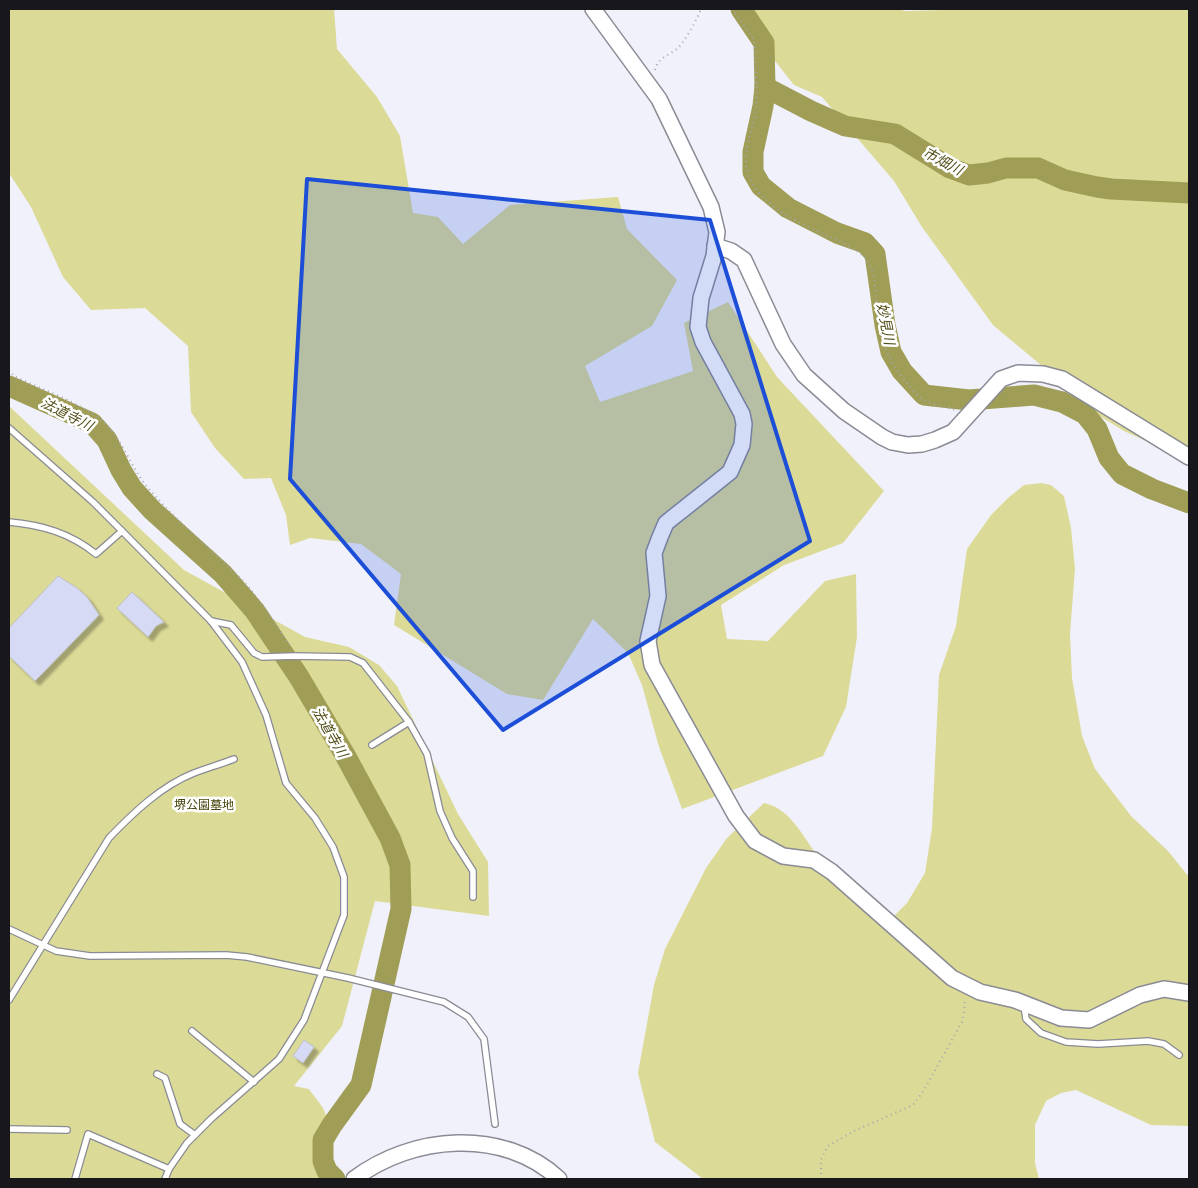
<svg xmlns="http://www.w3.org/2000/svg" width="1198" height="1188" font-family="'PT Sans','Noto Sans JP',sans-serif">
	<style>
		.green { fill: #dcda97 }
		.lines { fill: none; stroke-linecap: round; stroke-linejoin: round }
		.river { stroke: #a09d56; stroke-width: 21 }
		.building { fill: #d7daf5; stroke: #bec0c9; filter: url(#shadow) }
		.lane-casing { stroke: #8a8b94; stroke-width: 8 }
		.secondary-casing { stroke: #8a8b94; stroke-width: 18 }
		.path { stroke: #a5a6ad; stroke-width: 2; stroke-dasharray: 1 4; stroke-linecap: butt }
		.lane { stroke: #fff; stroke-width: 5.5 }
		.secondary { stroke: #fff; stroke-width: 15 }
		.marked { fill: #1d4ed8; fill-opacity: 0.2; stroke: #1d4ed8; stroke-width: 4; stroke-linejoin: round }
		.labels { text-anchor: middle; stroke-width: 5; stroke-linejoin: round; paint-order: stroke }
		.park-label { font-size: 12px; fill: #47440c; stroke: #fff }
		.water-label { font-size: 14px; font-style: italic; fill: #514e18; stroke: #fff }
	</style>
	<defs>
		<filter id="shadow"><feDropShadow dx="4.5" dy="4.5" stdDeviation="1" flood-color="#0004"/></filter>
	</defs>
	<rect width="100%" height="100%" fill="#f0f1fb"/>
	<g class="green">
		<path d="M9 9H334L337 49 377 97 400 136 413 213 438 217 463 244 510 205 618 197 627 229 677 280 652 326 585 366 600 402 693 371 684 323 728 302 777 377 884 491 843 543 784 565 721 605 727 639 768 641 825 581 856 574 857 637 846 707 823 756 682 809 659 747 642 685 628 653 593 619 543 700 507 694 394 625 401 574 361 544 310 538 290 545 286 515 271 478 244 479 215 448 191 412 188 346 145 308 91 310 63 277 31 207 9 173Z"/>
		<path d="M734 9H900L904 11 944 10 946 9H1189V449L1146 441 1124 431 1077 402 1048 371 993 325 922 227 894 181 822 97 794 85Z"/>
		<path d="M9 406 184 570 305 637 349 647 379 665 397 686 458 814 488 862 489 916 375 901 342 1026 294 1086 309 1089C313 1095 319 1102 323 1108 333 1129 329 1157 334 1179H9Z"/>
		<path d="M1041 483 1051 485 1064 496 1071 528 1075 569 1070 633 1072 678 1082 736 1095 769 1131 816 1168 851 1189 877V1126L1151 1125 1076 1090 1061 1093 1046 1101 1035 1125V1163L1039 1179H703L655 1142 638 1073 654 985 665 949 706 868 727 838 764 803C794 809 805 844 825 864 842 883 863 899 882 916H894L907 903 925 873 932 828 939 675 956 626 967 549 991 515 1008 498 1024 485Z"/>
	</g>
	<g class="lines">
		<g class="river">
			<path d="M741 9 764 43 765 87 763 106 753 152V172L761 186 788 208 837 233 865 243 875 254 885 325 891 352 902 371 924 395 969 400 1034 395 1062 402 1085 414 1097 429 1109 458 1122 474 1152 489 1189 503"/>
			<path d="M765 87 811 111 845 126 895 134 950 168 969 175 988 173 1006 168H1038L1065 180 1097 187 1111 189 1189 193"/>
			<path d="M9 386 92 423 107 440 121 470 132 488 152 510 223 574 255 611 299 677 345 755 390 838 400 865 401 909 361 1085 332 1125 323 1140V1161L327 1171 335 1179"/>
		</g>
	</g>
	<g class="building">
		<path d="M58 576 77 588 87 597 99 615 35 681 9 656V628Z"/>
		<path d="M132 592 164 622 156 626 148 637 117 608Z"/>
		<path d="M304 1040 314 1047 303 1063 293 1056Z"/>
	</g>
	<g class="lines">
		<defs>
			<g id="lane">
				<path d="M9 428 93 502 122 531 211 621 242 662 266 715 286 783 315 818 333 847 344 877V915L304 1020 279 1059 211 1119 187 1143 169 1169 165 1179"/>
				<path d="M9 522C42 525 70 533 96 554L122 531"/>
				<path d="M211 621 231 625 254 653 262 657 295 656 350 657 363 663 409 722 427 754 440 811 452 838 473 871V897"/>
				<path d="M372 745 409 722"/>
				<path d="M9 929 56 951 90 956 226 955 247 957 348 978 444 1002 468 1017 484 1039 495 1124"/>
				<path d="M9 1000 109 838C133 813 161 786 194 773 207 768 221 764 234 759"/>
				<path d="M1024 1005 1026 1019 1041 1033 1066 1042 1098 1044 1148 1041 1164 1044 1179 1055"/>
				<path d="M192 1031 254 1082"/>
				<path d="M157 1074 165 1078 180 1124 195 1135"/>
				<path d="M9 1129 67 1130"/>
				<path d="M75 1179 88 1134 169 1169"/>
			</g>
			<g id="secondary">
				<path d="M593 9 659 99 711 207 717 232 714 256 701 298 698 327 703 342 742 414 744 424 742 445 730 472 666 523 660 537 654 553 658 596 648 641 652 665 736 816 755 841 783 856 814 860 832 872 952 978 980 992 1015 1000 1061 1018 1089 1020 1140 995 1164 989 1189 993"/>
				<path d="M715 246 731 251 744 260 783 344 804 375 844 411 882 437 892 442 908 445 922 444 935 440 953 432 1001 379 1018 373 1043 374 1062 379 1189 457"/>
				<path d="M354 1179C412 1135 503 1127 559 1179"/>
			</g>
		</defs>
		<use href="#lane" class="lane-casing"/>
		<use href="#secondary" class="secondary-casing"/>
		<g class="path">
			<path d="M732 9 753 38 755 48C755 68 758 89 756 109 753 130 739 158 750 179 765 209 803 225 832 238 844 244 858 249 867 260 875 271 875 287 876 300 880 333 882 350 902 377 909 386 916 396 926 401 935 405 946 407 955 410"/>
			<path d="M655 70C657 58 670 55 678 48 686 40 697 19 701 9"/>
			<path d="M9 260V273"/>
			<path d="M9 370 14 376C41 389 79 402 102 421 123 439 131 469 149 489 178 523 213 551 244 582 262 602 276 624 290 647"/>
			<path d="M821 1179V1159L828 1146 854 1131 913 1105 924 1090 962 1022 965 1005 964 998"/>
		</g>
		<use href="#lane" class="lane"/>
		<use href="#secondary" class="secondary"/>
	</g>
	<path class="marked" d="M307 179 710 220 810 541 503 730 290 479Z"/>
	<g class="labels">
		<g class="park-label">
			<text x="204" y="809">堺公園墓地</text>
		</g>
		<g class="water-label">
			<text transform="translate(943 161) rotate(28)" y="5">市畑川</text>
			<text transform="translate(886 324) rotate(79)" y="5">妙見川</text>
			<text transform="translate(67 414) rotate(27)" y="5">法道寺川</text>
			<text transform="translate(330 732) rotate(60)" y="5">法道寺川</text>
		</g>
	</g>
	<rect width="1198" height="1188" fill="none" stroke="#18181c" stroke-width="20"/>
</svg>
